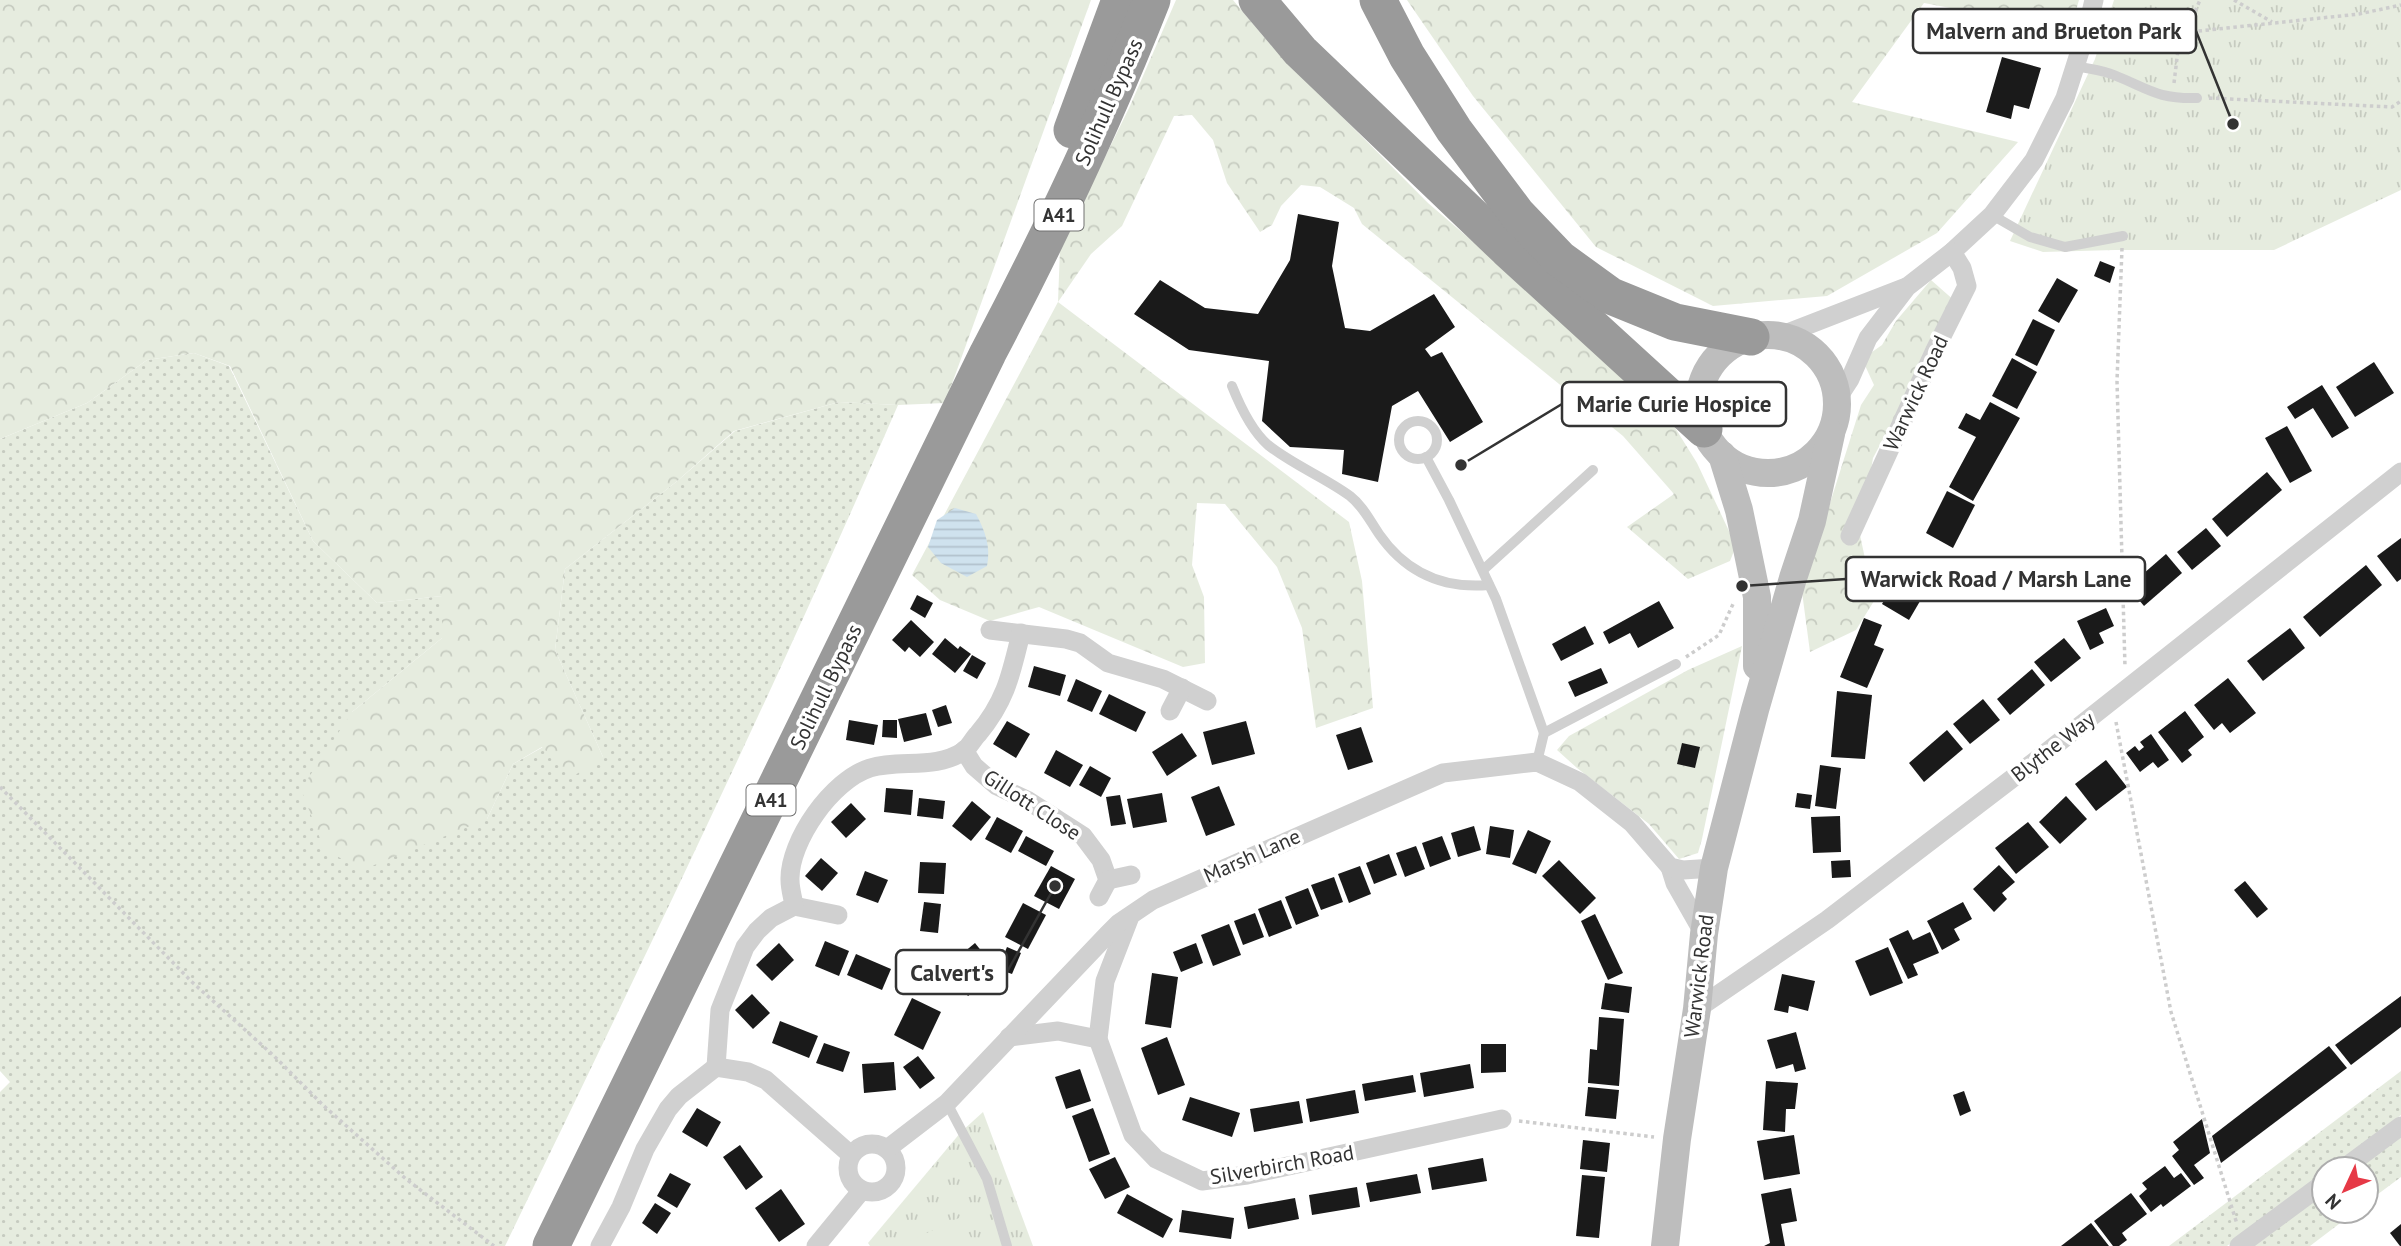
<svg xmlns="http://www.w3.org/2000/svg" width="2401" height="1246" font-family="'PT Sans',sans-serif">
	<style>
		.grass { fill: url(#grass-dots) }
		.forest { fill: url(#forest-crowns) }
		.park { fill: url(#park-tufts) }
		.garden { fill: #e6ecdf }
		.water { fill: url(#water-rules) }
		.building { fill: #1a1a1a }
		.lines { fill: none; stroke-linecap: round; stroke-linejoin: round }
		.path { stroke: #cdcdcd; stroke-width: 3.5; stroke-dasharray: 3.5 3.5; stroke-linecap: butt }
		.lane { stroke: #d0d0d0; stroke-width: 10 }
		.street { stroke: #d0d0d0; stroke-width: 19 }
		.secondary { stroke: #bdbdbd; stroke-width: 28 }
		.highway { stroke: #9a9a9a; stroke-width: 37 }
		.labels { text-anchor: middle; stroke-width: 7; stroke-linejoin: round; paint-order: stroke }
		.shield { fill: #fff; stroke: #707070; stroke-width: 2 }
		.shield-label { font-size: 19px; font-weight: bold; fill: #333 }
		.street-label { font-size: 21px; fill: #333; stroke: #fff }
		.leader { fill: none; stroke: #333; stroke-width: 2.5 }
		.callout-dot { fill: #333; stroke: #fff; stroke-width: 2.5 }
		.callout { fill: #fff; stroke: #333; stroke-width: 2.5 }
		.callout-label { font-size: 23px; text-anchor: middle; font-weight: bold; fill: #333 }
	</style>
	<defs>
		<pattern id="grass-dots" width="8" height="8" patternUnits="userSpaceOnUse" patternTransform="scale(1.75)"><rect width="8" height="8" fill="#e6ecdf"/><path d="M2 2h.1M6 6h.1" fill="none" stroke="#c6cbc0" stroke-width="1.8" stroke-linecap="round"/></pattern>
		<pattern id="forest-crowns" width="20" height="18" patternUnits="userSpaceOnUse" patternTransform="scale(1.75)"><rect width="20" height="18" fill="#e6ecdf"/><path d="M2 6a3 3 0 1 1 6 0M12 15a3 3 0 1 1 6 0" fill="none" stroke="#c6cbc0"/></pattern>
		<pattern id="park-tufts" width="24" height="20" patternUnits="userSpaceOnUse" patternTransform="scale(1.75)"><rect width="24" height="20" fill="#e6ecdf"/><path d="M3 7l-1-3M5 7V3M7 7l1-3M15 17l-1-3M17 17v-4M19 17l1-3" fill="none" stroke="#c6cbc0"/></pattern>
		<pattern id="water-rules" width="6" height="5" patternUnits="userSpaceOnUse" patternTransform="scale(1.75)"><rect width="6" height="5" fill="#cfe2ee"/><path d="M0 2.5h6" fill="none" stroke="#b2c2cd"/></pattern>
	</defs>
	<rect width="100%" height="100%" fill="#fff"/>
	<g class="grass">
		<path d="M194 353 229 366 313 541 377 603 442 596V638L352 712 487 819 513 764 543 747 603 757 555 650 565 569 676 482 735 431 839 402 898 405C775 689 640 967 505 1246H0V1092L10 1082 0 1071V439L87 403 147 360Z"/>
		<path d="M2401 1071V1115L2330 1169H2324V1173L2227 1246H2169Z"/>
		<path d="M2401 1135V1177L2366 1203V1169H2356Z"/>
		<path d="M2324 1193V1211H2356L2310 1246H2254Z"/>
	</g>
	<g class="forest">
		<path d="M0 0H1091L945 403 898 405 839 402 734 431 676 482 565 569 555 650 603 757 572 777 542 747 513 764 487 819 362 870 324 849 301 789 352 712 442 638V596L377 603 313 541 230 366 194 353 147 360 87 403 0 439Z"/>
		<path d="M1176 0H1233L1270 44 1428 203 1585 338 1664 410 1697 463 1736 546 1730 561 1688 579 1627 527 1674 494 1623 436 1362 224 1354 208 1320 187 1301 185 1281 206 1272 225 1260 232 1227 183 1213 140 1192 115 1174 116 1122 226 1091 254 1058 302 1349 522 1362 581 1373 708 1316 728 1302 628 1277 567 1225 504 1197 503 1192 565 1204 597 1205 663 1183 667 1039 607 990 621 940 600 912 575 1058 302 1060 249 1130 106Z"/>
		<path d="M1407 0H2079L2070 31 1924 3 1852 102 2018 142 1937 233 1827 296 1713 306 1596 247 1473 96Z"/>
		<path d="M1931 280 1956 302 1873 458 1860 535 1874 601 1856 630 1810 652 1802 592 1861 405 1874 385 1862 359 1882 345 1896 321Z"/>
		<path d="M1742 646 1702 839 1698 853 1679 859 1649 824 1577 768 1557 750 1569 736 1688 670Z"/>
	</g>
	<g class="park">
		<path d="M2114 0H2401V190L2274 250H2115L2043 252 2010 241 2095 59Z"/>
		<path d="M983 1112 1033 1246H870L868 1243 961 1132Z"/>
	</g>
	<path class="garden" d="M961 1217 975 1246H899Z"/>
	<path class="water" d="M955 508 976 514C985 531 991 546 987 566L967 577 941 563 928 547 937 520Z"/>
	<g class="building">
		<path d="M2002 57 2041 68 2029 109 2014 105 2011 119 1986 112Z"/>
		<path d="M1298 214 1339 222 1332 266 1345 328 1370 331 1434 294 1455 327 1425 349 1431 357 1442 352 1483 422 1450 442 1418 391 1392 406 1378 482 1342 474 1344 450 1290 447 1262 421 1269 361 1189 350 1134 314 1160 280 1205 308 1258 314 1290 260Z"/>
		<path d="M2100 261 2115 267 2110 283 2094 276Z"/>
		<path d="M2057 278 2078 290 2059 323 2038 311Z"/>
		<path d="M2033 319 2055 330 2037 366 2015 355Z"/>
		<path d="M2012 358 2037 372 2017 409 1992 396Z"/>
		<path d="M2374 362 2394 393 2355 417 2336 387Z"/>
		<path d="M2322 385 2349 428 2332 438 2313 408 2295 419 2287 407Z"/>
		<path d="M1990 402 2020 418 1973 501 1949 487 1976 437 1958 428 1966 413 1980 420Z"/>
		<path d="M2287 426 2312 471 2290 483 2265 438Z"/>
		<path d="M2267 472 2282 490 2227 537 2212 519Z"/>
		<path d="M1947 491 1975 505 1953 548 1926 533Z"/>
		<path d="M2206 528 2221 546 2192 570 2177 552Z"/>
		<path d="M2401 538V579L2397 582 2377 556Z"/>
		<path d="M2166 554 2182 573 2144 606 2128 587Z"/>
		<path d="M1910 556 1937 572 1909 620 1882 604Z"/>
		<path d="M2366 565 2382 585 2320 637 2303 617Z"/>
		<path d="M917 595 933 603 925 618 910 609Z"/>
		<path d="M1659 601 1674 628 1638 648 1630 633 1609 644 1603 632Z"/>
		<path d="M2106 608 2114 626 2099 633 2104 643 2090 650 2077 621Z"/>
		<path d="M1864 618 1882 625 1874 645 1884 649 1867 688 1840 677Z"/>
		<path d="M911 620 934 642 920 657 909 647 905 652 892 640Z"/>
		<path d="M1585 626 1594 644 1561 661 1552 644Z"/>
		<path d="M2290 628 2305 648 2263 681 2247 661Z"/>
		<path d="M945 638 958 649 960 646 971 654 955 673 932 654Z"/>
		<path d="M2064 638 2081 658 2051 682 2034 662Z"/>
		<path d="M972 655 986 663 977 679 963 671Z"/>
		<path d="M1034 666 1066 675 1060 696 1028 687Z"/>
		<path d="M1601 668 1608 683 1575 697 1568 682Z"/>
		<path d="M2032 669 2045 685 2010 715 1997 699Z"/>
		<path d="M2228 678 2256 713 2230 733 2222 723 2214 730 2194 705Z"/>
		<path d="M1076 679 1102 691 1092 712 1067 701Z"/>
		<path d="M1837 691 1872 695 1865 759 1831 757Z"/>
		<path d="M1109 694 1146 712 1136 732 1099 714Z"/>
		<path d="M1983 699 2000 720 1970 744 1953 724Z"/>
		<path d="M946 705 952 723 938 727 932 710Z"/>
		<path d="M2185 711 2204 737 2188 750 2192 755 2182 763 2158 732Z"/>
		<path d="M926 713 932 735 904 742 898 719Z"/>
		<path d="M849 720 878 725 874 745 846 740Z"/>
		<path d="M883 720H897V738L882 737Z"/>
		<path d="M1007 721 1030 734 1016 758 993 744Z"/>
		<path d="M1246 721 1255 754 1212 765 1203 732Z"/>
		<path d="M1361 727 1373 762 1348 770 1336 735Z"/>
		<path d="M1947 730 1963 749 1924 782 1909 763Z"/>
		<path d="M1182 733 1197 756 1167 776 1152 752Z"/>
		<path d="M2151 734 2169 760 2158 768 2153 762 2140 772 2126 753 2135 746 2139 751 2144 747 2140 742Z"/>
		<path d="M1682 743 1700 747 1695 768 1677 764Z"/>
		<path d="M1056 750 1083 765 1070 787 1044 773Z"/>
		<path d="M2106 760 2127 787 2096 811 2075 784Z"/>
		<path d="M1820 765 1841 768 1836 809 1815 806Z"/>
		<path d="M1090 766 1111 778 1101 797 1079 785Z"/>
		<path d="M1219 786 1235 825 1206 836 1191 797Z"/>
		<path d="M886 788 913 790 911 815 884 812Z"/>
		<path d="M1162 793 1167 822 1133 828 1127 799Z"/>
		<path d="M1797 793 1812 795 1810 809 1795 807Z"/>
		<path d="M1120 795 1126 824 1111 826 1106 797Z"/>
		<path d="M2066 796 2087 819 2060 844 2039 822Z"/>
		<path d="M919 798 945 801 943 819 917 816Z"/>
		<path d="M972 801 991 817 971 841 952 826Z"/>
		<path d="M851 803 866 819 846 838 831 822Z"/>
		<path d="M1840 816 1841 852 1813 853 1811 817Z"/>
		<path d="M997 817 1023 831 1011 853 985 839Z"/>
		<path d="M2028 822 2049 847 2016 874 1995 848Z"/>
		<path d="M1474 826 1481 850 1458 857 1451 833Z"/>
		<path d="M1490 826 1514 830 1510 858 1486 854Z"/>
		<path d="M1528 830 1551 841 1536 874 1512 864Z"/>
		<path d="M1026 836 1054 851 1046 866 1018 851Z"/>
		<path d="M1442 836 1451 859 1430 867 1422 843Z"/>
		<path d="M1416 846 1425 869 1405 877 1396 853Z"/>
		<path d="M1389 854 1397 875 1374 884 1366 863Z"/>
		<path d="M821 858 838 873 822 891 805 876Z"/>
		<path d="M1559 860 1596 898 1580 914 1542 876Z"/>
		<path d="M1850 860 1851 877 1832 878 1831 861Z"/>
		<path d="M920 862 946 863 944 894 918 893Z"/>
		<path d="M1999 865 2015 882 2002 893 2007 899 1994 912 1973 889Z"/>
		<path d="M1051 866 1075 879 1059 909 1034 896Z"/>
		<path d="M1360 866 1371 894 1349 903 1338 874Z"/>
		<path d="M865 871 888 880 878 903 856 895Z"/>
		<path d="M1334 877 1343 902 1321 910 1311 885Z"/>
		<path d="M2245 881 2268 909 2257 918 2234 890Z"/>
		<path d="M1308 888 1319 916 1296 925 1285 897Z"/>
		<path d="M1281 900 1292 928 1269 937 1258 909Z"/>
		<path d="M924 902 941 904 938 933 920 931Z"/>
		<path d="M1963 902 1972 919 1954 929 1960 940 1942 950 1927 921Z"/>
		<path d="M1023 903 1046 915 1028 949 1005 937Z"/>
		<path d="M1255 913 1264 937 1243 945 1234 921Z"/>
		<path d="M1595 914 1623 973 1608 980 1581 921Z"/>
		<path d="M1229 924 1241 955 1213 966 1201 935Z"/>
		<path d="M1908 930 1913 940 1930 932 1939 953 1913 964 1918 975 1908 979 1889 939Z"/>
		<path d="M825 941 849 951 839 976 815 966Z"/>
		<path d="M779 943 794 960 772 981 756 965Z"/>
		<path d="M975 943 998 972 968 996 945 968Z"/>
		<path d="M1196 943 1203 963 1181 972 1173 952Z"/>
		<path d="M1007 947 1021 953 1012 974 998 969Z"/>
		<path d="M1888 947 1903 983 1870 996 1855 961Z"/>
		<path d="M856 954 891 969 882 990 847 975Z"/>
		<path d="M1152 973 1178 977 1171 1028 1145 1024Z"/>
		<path d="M1782 974 1815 981 1808 1011 1789 1006 1788 1013 1774 1010Z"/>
		<path d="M1605 983 1632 987 1629 1013 1601 1009Z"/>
		<path d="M752 994 770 1013 753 1029 735 1010Z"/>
		<path d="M2401 996V1027L2351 1065 2335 1045Z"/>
		<path d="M912 998 941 1012 923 1050 894 1035Z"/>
		<path d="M1599 1017 1624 1019 1619 1086 1588 1083 1590 1049 1597 1050Z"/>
		<path d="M780 1021 818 1036 809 1058 772 1043Z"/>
		<path d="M1796 1032 1806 1069 1795 1072 1793 1064 1776 1069 1767 1040Z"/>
		<path d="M1167 1037 1185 1085 1158 1095 1141 1048Z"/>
		<path d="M824 1043 850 1052 843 1072 816 1063Z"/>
		<path d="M1481 1044H1506V1072L1481 1073Z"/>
		<path d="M2329 1046 2347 1068 2221 1163 2212 1136Z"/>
		<path d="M918 1056 935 1078 920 1089 903 1067Z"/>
		<path d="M894 1062 896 1090 864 1093 862 1064Z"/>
		<path d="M1470 1064 1474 1088 1424 1097 1420 1073Z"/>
		<path d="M1080 1069 1091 1101 1066 1109 1055 1077Z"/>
		<path d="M1413 1075 1416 1092 1365 1101 1362 1084Z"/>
		<path d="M1766 1081 1798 1083 1795 1109H1786L1785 1132 1763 1130Z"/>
		<path d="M1588 1087 1619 1090 1616 1119 1585 1116Z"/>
		<path d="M1355 1090 1359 1113 1310 1122 1306 1099Z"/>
		<path d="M1964 1091 1971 1111 1960 1116 1953 1095Z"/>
		<path d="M1190 1097 1240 1113 1232 1137 1182 1120Z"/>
		<path d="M1299 1101 1303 1123 1254 1132 1250 1109Z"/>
		<path d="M697 1108 721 1122 707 1147 682 1132Z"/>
		<path d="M1093 1108 1110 1154 1089 1162 1072 1116Z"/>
		<path d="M2202 1119 2210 1153 2194 1165 2204 1178 2194 1185 2172 1156 2179 1150 2173 1142Z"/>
		<path d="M1794 1135 1800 1174 1764 1180 1757 1141Z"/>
		<path d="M1583 1140 1610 1143 1607 1172 1580 1169Z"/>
		<path d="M740 1145 763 1177 746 1190 723 1157Z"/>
		<path d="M1115 1157 1130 1187 1105 1199 1089 1169Z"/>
		<path d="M1483 1158 1487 1181 1432 1190 1428 1168Z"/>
		<path d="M2165 1166 2174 1178 2181 1173 2191 1186 2163 1207 2161 1204 2151 1212 2139 1196 2147 1189 2142 1183Z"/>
		<path d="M670 1173 691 1184 677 1208 657 1196Z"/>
		<path d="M1417 1174 1421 1193 1370 1202 1366 1183Z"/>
		<path d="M1582 1175 1605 1177 1599 1238 1576 1236Z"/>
		<path d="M1357 1187 1360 1207 1312 1215 1309 1195Z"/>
		<path d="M1791 1188 1797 1221 1781 1224 1785 1246H1764L1770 1243 1761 1194Z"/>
		<path d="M781 1189 805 1224 779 1242 755 1208Z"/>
		<path d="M2131 1193 2147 1214 2122 1233 2127 1240 2119 1246H2113L2094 1221Z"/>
		<path d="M1127 1194 1173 1219 1163 1238 1117 1213Z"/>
		<path d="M1295 1198 1299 1219 1248 1229 1244 1207Z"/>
		<path d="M655 1203 671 1213 657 1234 642 1223Z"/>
		<path d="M1182 1210 1234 1218 1231 1239 1179 1232Z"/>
		<path d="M2091 1223 2109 1246H2061Z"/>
		<path d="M2401 1224V1246H2400L2390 1233Z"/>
	</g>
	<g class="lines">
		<g class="path">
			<path d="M2234 0 2272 22"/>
			<path d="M2103 36 2118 43 2180 33 2359 14 2401 5"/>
			<path d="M2174 83 2180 33 2194 14 2200 0"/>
			<path d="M2209 98 2392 107 2401 101"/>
			<path d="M2122 248 2117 381 2125 667"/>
			<path d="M1686 657 1719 635 1733 604"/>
			<path d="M2116 722 2171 1012 2237 1224"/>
			<path d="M0 787 192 982 274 1056 324 1106 406 1179 494 1246"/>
			<path d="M1519 1121 1654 1137"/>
		</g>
		<g class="lane">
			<path d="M2076 66C2088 69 2102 70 2114 75 2149 89 2157 99 2197 98"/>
			<path d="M1992 215 2030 237 2065 247 2123 236"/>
			<path d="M1232 386C1240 406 1252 431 1268 445 1293 465 1324 477 1350 496 1363 506 1370 521 1379 534 1406 573 1443 589 1489 585"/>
			<circle cx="1418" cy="440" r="19"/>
			<path d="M1426 457 1449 500 1496 599 1544 733"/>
			<path d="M1483 570 1593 470"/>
			<path d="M1537 762 1544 733 1676 664"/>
			<path d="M947 1103 987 1179 1007 1246"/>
		</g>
		<g class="street">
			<path d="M1780 336 1906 287"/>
			<path d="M1837 399 1850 379 1868 338 1907 287 1952 252 1992 215 2034 160 2065 98 2087 29 2094 0"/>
			<path d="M1850 536 1935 350 1967 286 1962 268 1952 252"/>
			<path d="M990 630 1066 639 1080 643 1108 663 1163 679 1207 701"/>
			<path d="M1170 711 1182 688"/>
			<path d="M964 750 974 766 997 786 1027 800 1083 836 1101 860 1108 880 1099 897"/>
			<path d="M1670 867 1675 883 1704 934"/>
			<path d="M1108 880 1131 875"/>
			<path d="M794 906 838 915"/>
			<path d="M1129 919 1105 981 1098 1039 1133 1135 1156 1159 1202 1181 1247 1175 1502 1119"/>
			<path d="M1697 1009 1827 920 2043 755 2401 472"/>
			<path d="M1009 1037 1058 1031 1098 1039"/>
			<path d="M716 1067 720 1010 745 947 757 931 771 918 794 906C793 898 790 889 790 880 789 841 832 780 870 768 901 759 935 770 964 751 969 747 973 739 978 734 1006 701 1011 674 1021 633"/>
			<circle cx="872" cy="1168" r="24"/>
			<path d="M887 1149 947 1103 1107 935 1119 923 1153 900 1443 773 1537 762 1580 782 1632 823 1670 867 1683 870 1714 868"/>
			<path d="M2343 1169 2401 1126"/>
			<path d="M600 1246 621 1207 645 1149 668 1109 679 1096 716 1067 748 1072 766 1080 851 1155"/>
			<path d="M816 1246 862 1190"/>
			<path d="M2239 1246 2324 1183"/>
		</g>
		<g class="secondary">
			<circle cx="1768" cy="404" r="69"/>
			<path d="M1722 455 1739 510 1757 597V666"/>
			<path d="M1665 1246 1677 1139 1697 1009 1704 934 1714 868 1755 710 1793 578 1812 521 1831 434"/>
		</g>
		<g class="highway">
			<path d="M1257 0 1300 51 1507 249 1704 429"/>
			<path d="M1378 0 1407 56 1454 130 1517 214 1560 259 1611 296 1675 322 1751 337"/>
			<path d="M1072 130 1120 0"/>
			<path d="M551 1246 988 353C1049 237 1104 122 1152 0"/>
		</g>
	</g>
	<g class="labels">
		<g class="shield">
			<rect x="1034.5" y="199.5" width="49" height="31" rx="5"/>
			<rect x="746.5" y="784.5" width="49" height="31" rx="5"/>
		</g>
		<g class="shield-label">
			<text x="1059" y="222">A41</text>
			<text x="771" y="807">A41</text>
		</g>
		<g class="street-label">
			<text transform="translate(1109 102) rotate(-66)" y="7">Solihull Bypass</text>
			<text transform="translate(1916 393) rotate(-65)" y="7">Warwick Road</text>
			<text transform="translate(826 687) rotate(-64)" y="7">Solihull Bypass</text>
			<text transform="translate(2053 747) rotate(-38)" y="7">Blythe Way</text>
			<text transform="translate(1032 805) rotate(33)" y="7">Gillott Close</text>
			<text transform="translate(1252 856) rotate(-24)" y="7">Marsh Lane</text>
			<text transform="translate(1699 976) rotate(-83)" y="7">Warwick Road</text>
			<text transform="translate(1282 1165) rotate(-10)" y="7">Silverbirch Road</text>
		</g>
	</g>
	<path class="leader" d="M2233 124L2196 31M1461 465L1562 404M1742 586L1846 579M1055 886L1007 972"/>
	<g class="callout-dot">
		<circle cx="2233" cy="124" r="7"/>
		<circle cx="1461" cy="465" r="7"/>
		<circle cx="1742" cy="586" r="7"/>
		<circle cx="1055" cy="886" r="7"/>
	</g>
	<g class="callout">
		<rect x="1913" y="9" width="283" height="44" rx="7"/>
		<rect x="1562" y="382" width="224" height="44" rx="7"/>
		<rect x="1846" y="557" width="299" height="44" rx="7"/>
		<rect x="896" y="950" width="111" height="44" rx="7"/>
	</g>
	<g class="callout-label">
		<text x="2054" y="39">Malvern and Brueton Park</text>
		<text x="1674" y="412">Marie Curie Hospice</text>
		<text x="1996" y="587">Warwick Road / Marsh Lane</text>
		<text x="952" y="981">Calvert's</text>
	</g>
	<g transform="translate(2345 1190) rotate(226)"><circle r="33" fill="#ffffff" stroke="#adadad" stroke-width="2"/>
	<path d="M0-5L12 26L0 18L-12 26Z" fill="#e63946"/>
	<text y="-10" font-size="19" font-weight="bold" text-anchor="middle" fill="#333333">N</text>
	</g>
</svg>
